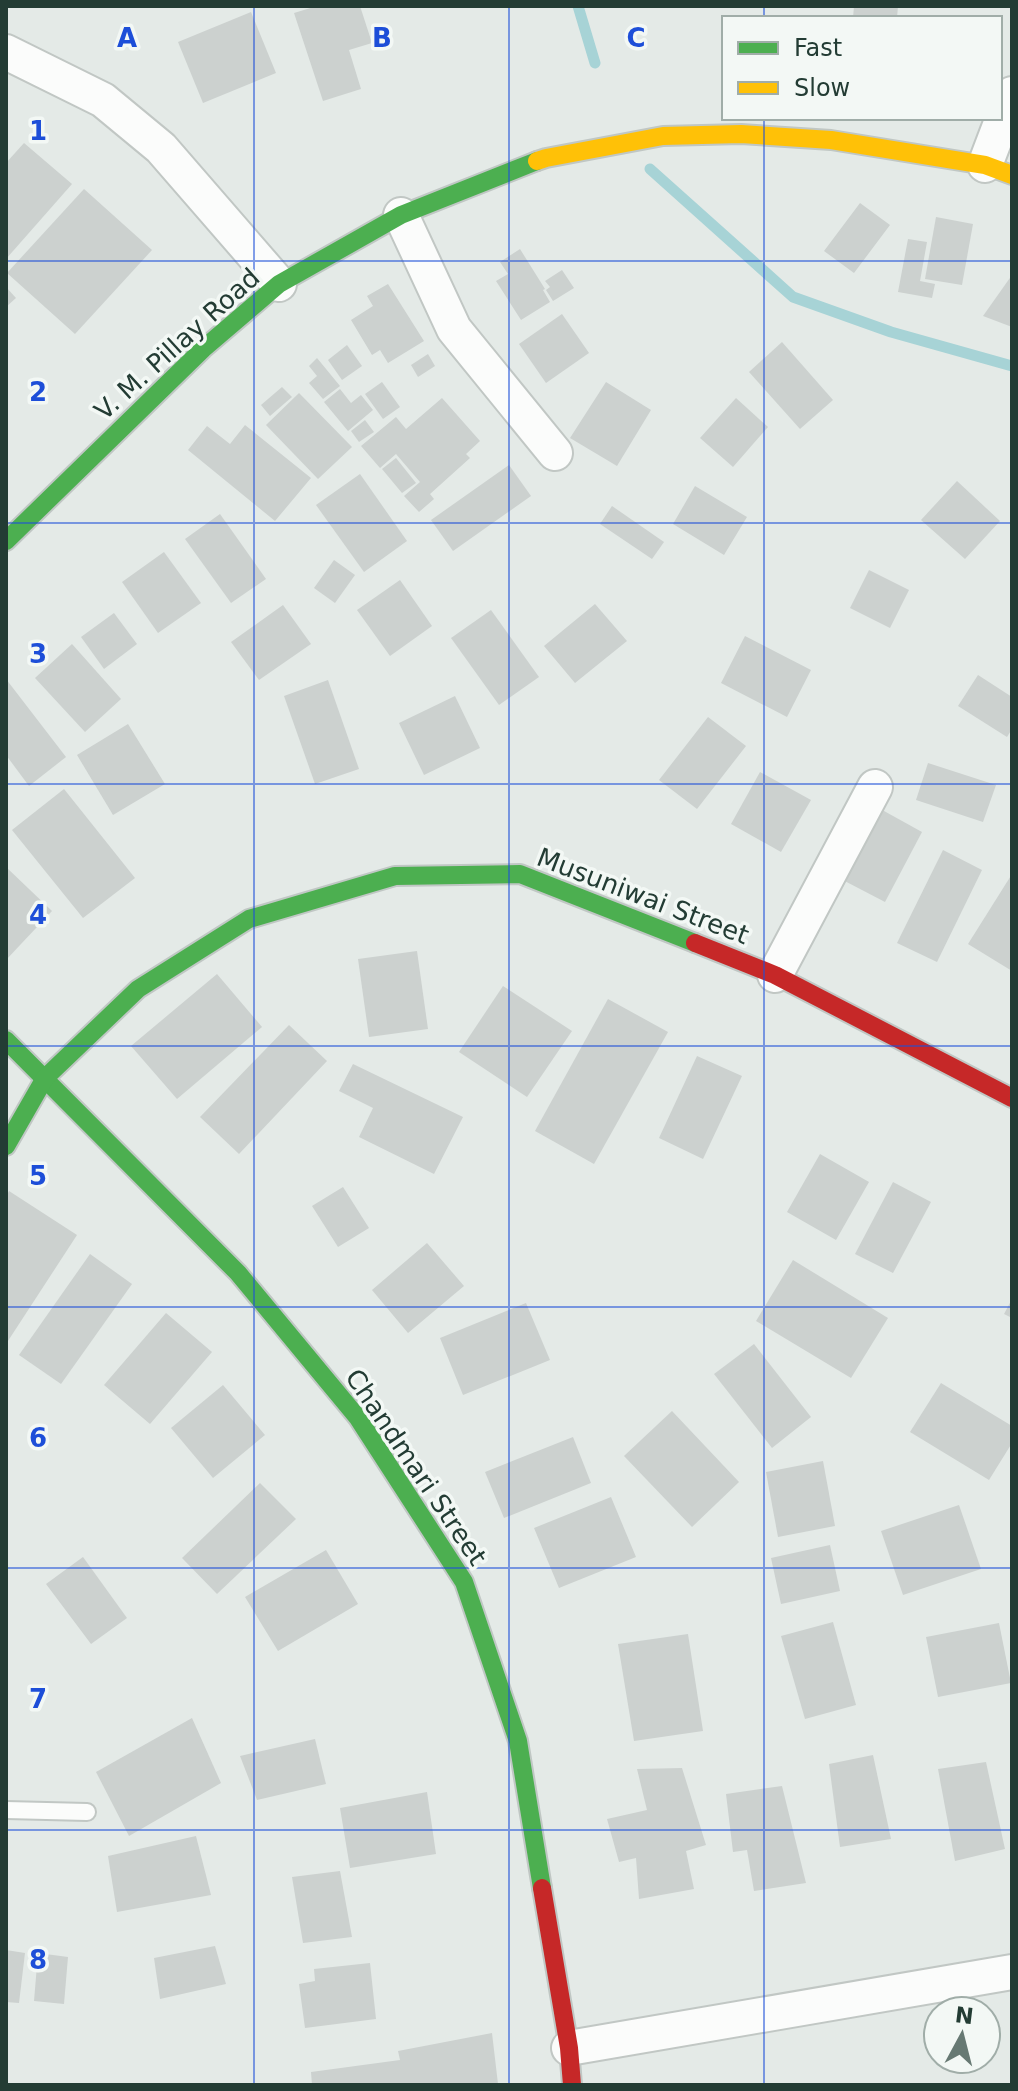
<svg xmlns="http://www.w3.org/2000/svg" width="1018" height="2091" font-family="'DejaVu Sans',sans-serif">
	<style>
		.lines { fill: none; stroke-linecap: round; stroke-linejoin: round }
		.stream { stroke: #a7d3d6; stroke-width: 11 }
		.building { fill: #ccd1cf }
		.lane-casing { stroke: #c1c7c4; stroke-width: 20 }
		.street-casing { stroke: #c1c7c4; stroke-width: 38 }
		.fast-casing { stroke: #c0c7c4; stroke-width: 22 }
		.slow-casing { stroke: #c0c7c4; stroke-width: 22 }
		.jam-casing { stroke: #c0c7c4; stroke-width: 22 }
		.lane { stroke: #fbfcfb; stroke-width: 16 }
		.street { stroke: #fbfcfb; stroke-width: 34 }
		.fast { stroke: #4caf50; stroke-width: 18 }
		.slow { stroke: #ffc107; stroke-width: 18 }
		.jam { stroke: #c62828; stroke-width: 18 }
		.grid { fill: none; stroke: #1d4ed8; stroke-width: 2; stroke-opacity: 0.55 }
		.labels { text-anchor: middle; stroke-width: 7; stroke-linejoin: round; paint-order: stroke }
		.street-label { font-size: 26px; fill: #233c34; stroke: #f3f8f5 }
		.grid-label { font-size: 26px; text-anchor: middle; font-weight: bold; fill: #1d4ed8; stroke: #f3f8f5; stroke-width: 7; stroke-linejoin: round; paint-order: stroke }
	</style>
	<rect width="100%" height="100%" fill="#e4eae7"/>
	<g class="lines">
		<g class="stream">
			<path d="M578 6 595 63"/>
			<path d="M650 169 793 297 891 332 1012 366"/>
		</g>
	</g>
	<g class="building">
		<path d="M317 6H360L372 43 349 50 361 89 323 101 294 13Z"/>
		<path d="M854 6H898L897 18H853Z"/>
		<path d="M251 12 276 73 203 103 178 42Z"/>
		<path d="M24 143 72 184 6 259V163Z"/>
		<path d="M84 189 152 250 75 334 7 273Z"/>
		<path d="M860 203 890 225 854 273 824 251Z"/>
		<path d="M936 217 973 224 962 285 925 279Z"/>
		<path d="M908 239 927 242 920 281 935 284 932 298 898 292Z"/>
		<path d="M520 249 545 289 543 290 550 302 521 320 496 281 508 274 500 262Z"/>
		<path d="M562 270 574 288 553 301 546 290 550 287 545 281Z"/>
		<path d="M1012 275V327L983 316Z"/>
		<path d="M388 284 424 341 388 363 380 350 372 355 351 320 373 306 367 296Z"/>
		<path d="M6 287 16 298 6 307Z"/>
		<path d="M562 314 589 353 546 383 519 344Z"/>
		<path d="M782 342 833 400 800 429 749 372Z"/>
		<path d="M347 345 362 366 342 380 328 360Z"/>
		<path d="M428 354 435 366 418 377 411 365Z"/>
		<path d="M317 358 340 386 323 399 309 383 317 376 309 366Z"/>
		<path d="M382 382 400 407 383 419 365 394Z"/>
		<path d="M606 382 651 410 617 466 570 438Z"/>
		<path d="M282 387 292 397 270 416 261 405Z"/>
		<path d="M340 389 351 403 361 395 373 410 348 431 324 402Z"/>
		<path d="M299 393 352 447 318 479 266 425Z"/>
		<path d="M442 398 480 441 466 454 470 458 430 494 434 499 419 512 404 496 420 482 396 454 380 468 361 446 396 417 406 429Z"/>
		<path d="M736 398 768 427 733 467 700 438Z"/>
		<path d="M365 420 374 432 359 442 351 431Z"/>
		<path d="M245 425 311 478 275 521 188 450 207 426 230 444Z"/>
		<path d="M396 458 416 483 402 493 382 469Z"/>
		<path d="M509 465 531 496 453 551 431 520Z"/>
		<path d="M360 474 407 541 364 572 316 505Z"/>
		<path d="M957 481 1000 521 965 559 921 520Z"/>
		<path d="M695 486 747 517 724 555 673 524Z"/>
		<path d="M612 506 664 542 652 559 600 524Z"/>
		<path d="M220 514 266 579 231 603 185 539Z"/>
		<path d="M164 552 201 603 158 633 122 582Z"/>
		<path d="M334 560 355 575 335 603 314 588Z"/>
		<path d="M869 570 909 590 890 628 850 608Z"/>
		<path d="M400 580 432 626 390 656 357 610Z"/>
		<path d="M595 604 627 641 575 683 544 646Z"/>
		<path d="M283 605 311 644 259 680 231 642Z"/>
		<path d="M491 610 539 677 499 705 451 638Z"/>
		<path d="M114 613 137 644 104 669 81 637Z"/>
		<path d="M745 636 811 670 787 717 721 683Z"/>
		<path d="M72 644 121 699 85 732 35 678Z"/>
		<path d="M978 675 1012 697V729L1007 737 958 706Z"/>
		<path d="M6 679 66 757 29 786 6 755Z"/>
		<path d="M328 680 359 769 315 784 284 696Z"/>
		<path d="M455 696 480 748 424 775 399 723Z"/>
		<path d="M708 717 746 746 697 809 659 780Z"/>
		<path d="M128 724 165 784 113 815 77 755Z"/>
		<path d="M928 763 996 785 983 822 916 800Z"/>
		<path d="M760 772 811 800 781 852 731 824Z"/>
		<path d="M64 789 135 878 83 918 12 830Z"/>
		<path d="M875 806 922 832 885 902 837 877Z"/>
		<path d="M943 850 982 870 937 962 897 943Z"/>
		<path d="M6 867 52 911 6 960Z"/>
		<path d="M1012 874V971L968 944Z"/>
		<path d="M417 951 428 1029 369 1037 358 959Z"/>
		<path d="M217 974 262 1027 177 1099 131 1046Z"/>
		<path d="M503 986 572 1031 527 1097 459 1052Z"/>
		<path d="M608 999 668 1032 594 1164 535 1131Z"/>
		<path d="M289 1025 327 1061 239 1154 200 1117Z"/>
		<path d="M697 1056 742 1076 703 1159 659 1138Z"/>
		<path d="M353 1064 463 1117 434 1174 359 1137 373 1108 339 1091Z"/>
		<path d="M820 1154 869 1182 836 1240 787 1212Z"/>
		<path d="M893 1182 931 1202 893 1273 855 1254Z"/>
		<path d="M343 1187 369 1228 338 1247 312 1206Z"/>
		<path d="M9 1191 77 1235 6 1344V1197Z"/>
		<path d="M427 1243 464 1286 408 1333 372 1290Z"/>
		<path d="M90 1254 132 1284 61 1384 19 1355Z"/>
		<path d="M793 1260 888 1318 851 1378 756 1321Z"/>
		<path d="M1012 1299V1318L1004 1314Z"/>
		<path d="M526 1303 550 1360 463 1395 440 1338Z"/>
		<path d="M166 1313 212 1352 150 1424 104 1385Z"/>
		<path d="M754 1344 811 1417 772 1448 714 1374Z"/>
		<path d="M941 1383 1012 1426V1443L989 1480 910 1432Z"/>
		<path d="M223 1385 265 1435 213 1478 171 1428Z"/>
		<path d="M672 1411 739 1482 692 1527 624 1456Z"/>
		<path d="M573 1437 591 1483 504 1518 485 1472Z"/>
		<path d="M823 1461 835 1526 778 1537 766 1472Z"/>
		<path d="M260 1483 296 1519 217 1594 182 1558Z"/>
		<path d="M611 1497 636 1557 559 1588 534 1528Z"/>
		<path d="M959 1505 981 1569 903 1595 881 1531Z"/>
		<path d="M830 1545 840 1591 781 1604 771 1558Z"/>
		<path d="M326 1550 358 1604 278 1651 245 1597Z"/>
		<path d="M83 1557 127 1618 91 1644 46 1584Z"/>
		<path d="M833 1622 856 1705 805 1719 781 1636Z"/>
		<path d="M999 1623 1011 1683 938 1697 926 1637Z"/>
		<path d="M688 1634 703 1731 634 1741 618 1644Z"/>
		<path d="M192 1718 221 1783 129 1836 96 1772Z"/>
		<path d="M315 1739 326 1784 257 1800 240 1756Z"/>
		<path d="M873 1755 891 1839 840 1847 829 1764Z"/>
		<path d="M986 1762 1005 1849 955 1861 938 1769Z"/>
		<path d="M682 1768 706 1845 686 1851 694 1889 639 1899 636 1858 619 1862 607 1819 647 1810 637 1769Z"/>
		<path d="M782 1786 806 1883 754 1891 747 1850 733 1852 726 1794Z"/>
		<path d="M427 1792 436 1854 350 1868 340 1808Z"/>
		<path d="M196 1836 211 1895 117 1912 108 1856Z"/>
		<path d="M340 1871 352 1937 303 1943 292 1877Z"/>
		<path d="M215 1946 226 1984 160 1999 154 1958Z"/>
		<path d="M6 1950 25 1953 19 2003 6 2002Z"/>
		<path d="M38 1953 68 1957 64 2004 34 2001Z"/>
		<path d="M370 1963 376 2019 305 2028 299 1984 315 1981 314 1969Z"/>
		<path d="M492 2033 498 2084 312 2085 311 2072 400 2060 398 2051Z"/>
	</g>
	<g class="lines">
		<defs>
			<path id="lane" d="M6 1810 87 1812"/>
			<g id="street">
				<path d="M6 52 103 100 161 148 279 284"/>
				<path d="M985 165 1012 94"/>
				<path d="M401 215 454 329 555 453"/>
				<path d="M775 975 875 787"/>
				<path d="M569 2048 1012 1972"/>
			</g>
			<g id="fast">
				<path d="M6 541 203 349 279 284 401 215 537 161"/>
				<path d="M6 1040 238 1273 358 1418 464 1582 518 1741 542 1888"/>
				<path d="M6 1146 45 1078 138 989 249 919 395 876 520 874 695 943"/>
			</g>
			<path id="slow" d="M537 161 546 158 663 136 741 134 831 140 985 165 1012 175"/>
			<g id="jam">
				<path d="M695 943 775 975 1012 1098"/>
				<path d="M542 1888 569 2048 572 2085"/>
			</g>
		</defs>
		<use href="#lane" class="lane-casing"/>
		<use href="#street" class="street-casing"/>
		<use href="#fast" class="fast-casing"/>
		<use href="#slow" class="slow-casing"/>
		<use href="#jam" class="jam-casing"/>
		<use href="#lane" class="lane"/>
		<use href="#street" class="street"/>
		<use href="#fast" class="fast"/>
		<use href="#slow" class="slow"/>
		<use href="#jam" class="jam"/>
	</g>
	<path class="grid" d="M254 6V2085M509 6V2085M764 6V18M764 118V2085M6 261H1012M6 523H1012M6 784H1012M6 1046H1012M6 1307H1012M6 1568H1012M6 1830H1012"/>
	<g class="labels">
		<g class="street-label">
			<text transform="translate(177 344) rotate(-42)" y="9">V. M. Pillay Road</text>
			<text transform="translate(643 896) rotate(21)" y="9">Musuniwai Street</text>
			<text transform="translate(416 1467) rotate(56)" y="9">Chandmari Street</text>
		</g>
	</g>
	<g class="grid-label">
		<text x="127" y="47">A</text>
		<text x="382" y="47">B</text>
		<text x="636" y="47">C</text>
		<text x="38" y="140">1</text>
		<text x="38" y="401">2</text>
		<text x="38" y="663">3</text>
		<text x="38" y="924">4</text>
		<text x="38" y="1185">5</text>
		<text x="38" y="1447">6</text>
		<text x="38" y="1708">7</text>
		<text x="38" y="1969">8</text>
	</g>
	<rect width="1018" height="2091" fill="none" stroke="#233c34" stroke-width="16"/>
	<rect x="722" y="16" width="280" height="104" fill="#f3f8f5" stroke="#a0ada8" stroke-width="2"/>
	<rect x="738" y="42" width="40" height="12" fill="#4caf50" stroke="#a0ada8" stroke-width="2"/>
	<text x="794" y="56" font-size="24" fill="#233c34">Fast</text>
	<rect x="738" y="82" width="40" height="12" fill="#ffc107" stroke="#a0ada8" stroke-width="2"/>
	<text x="794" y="96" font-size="24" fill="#233c34">Slow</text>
	<g transform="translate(962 2035) rotate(7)"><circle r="38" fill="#f3f8f5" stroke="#a0ada8" stroke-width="2"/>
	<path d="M0-6L14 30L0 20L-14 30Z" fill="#677973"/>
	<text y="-12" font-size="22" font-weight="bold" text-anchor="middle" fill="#233c34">N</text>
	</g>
</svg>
